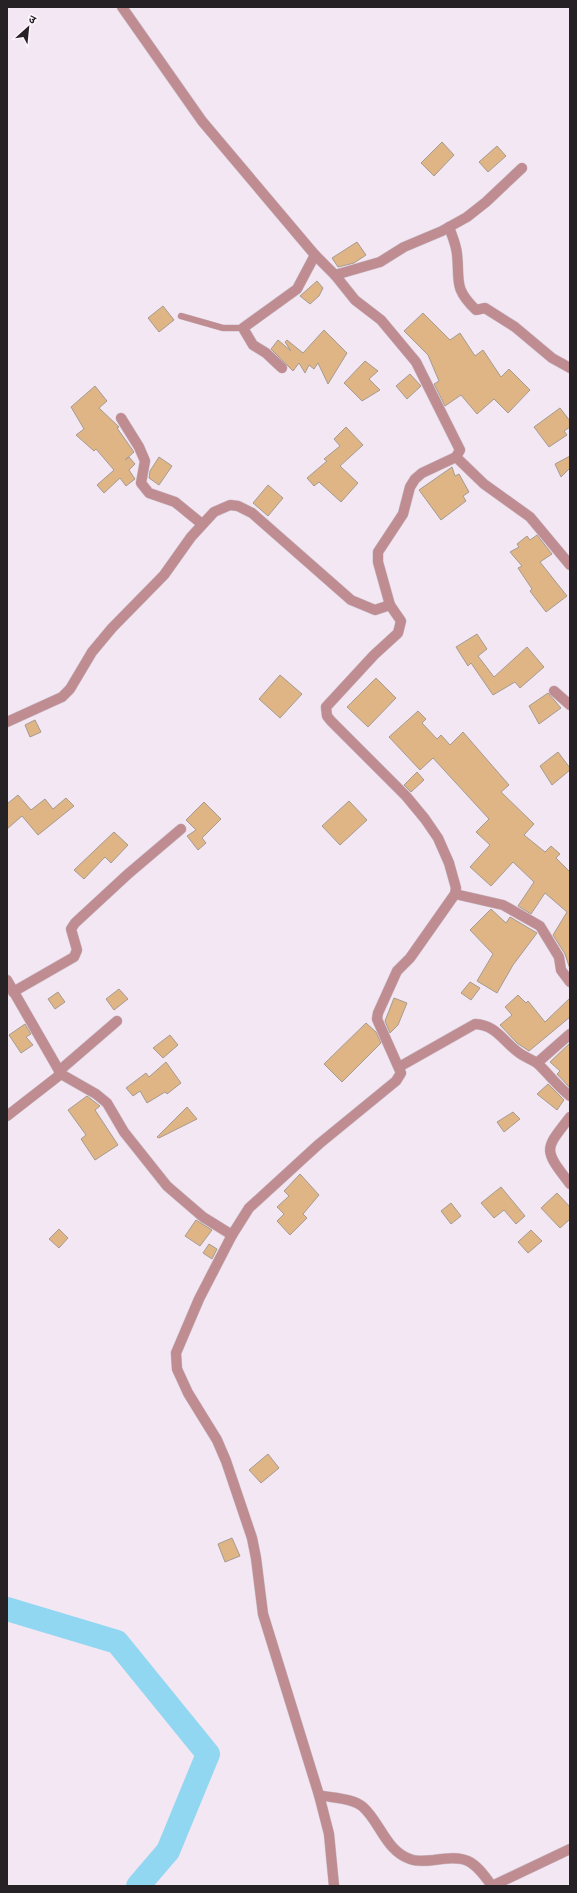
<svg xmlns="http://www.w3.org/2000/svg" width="577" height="1893" font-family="Mulish,'Noto Sans Devanagari',sans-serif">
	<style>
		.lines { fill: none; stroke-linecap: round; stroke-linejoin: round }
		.river { stroke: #91d7f1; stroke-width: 24 }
		.building { fill: #dfb586; stroke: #a59b91 }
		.service-casing { stroke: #cdc3cd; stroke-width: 7 }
		.minor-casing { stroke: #cdc3cd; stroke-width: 11 }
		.tertiary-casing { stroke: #cdc3cd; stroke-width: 11 }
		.service { stroke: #bf8c92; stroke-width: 6 }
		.minor { stroke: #bf8c92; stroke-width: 10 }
		.tertiary { stroke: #bf8c92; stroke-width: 10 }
	</style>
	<rect width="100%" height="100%" fill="#f2e7f2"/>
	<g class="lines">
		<path class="river" d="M7 1609 117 1642 208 1754 168 1851 138 1886"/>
	</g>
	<g class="building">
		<path d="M442 142 454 155 434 176 421 163Z"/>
		<path d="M497 146 506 156 488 172 479 162Z"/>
		<path d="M357 242 366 255 354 263 338 267 332 258Z"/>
		<path d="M317 281 323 288 319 296 310 304 300 296Z"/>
		<path d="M163 306 174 320 159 332 148 318Z"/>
		<path d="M423 313 450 340 460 333 475 356 483 350 501 377 509 369 530 390 508 413 494 399 477 414 461 395 445 406 434 384 439 381 428 355 404 331Z"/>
		<path d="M324 330 347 353 328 384 318 363 314 369 309 365 305 373 299 363 293 371 271 349 278 340 291 351 285 342 287 340 303 353Z"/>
		<path d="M365 361 378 371 369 379 380 390 362 401 344 383Z"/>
		<path d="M410 374 421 386 407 399 396 386Z"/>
		<path d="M95 386 107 401 99 408 119 427 117 428 134 452 125 460 129 457 135 464 129 470 135 479 126 486 120 478 104 493 97 485 114 470 96 449 94 451 76 435 84 429 71 407Z"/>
		<path d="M560 408 570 421V427L564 431 567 435 549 447 534 427Z"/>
		<path d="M346 427 363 445 340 466 358 483 341 502 319 482 314 486 307 478 327 461 324 459 340 446 334 439Z"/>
		<path d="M570 456V468L561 477 555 464Z"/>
		<path d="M159 457 172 466 159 485 149 478 150 471Z"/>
		<path d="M452 467 455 476 459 474 469 492 463 496 466 501 441 520 419 490Z"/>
		<path d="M268 485 283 498 268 516 253 503Z"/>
		<path d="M537 535 552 554 540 562 567 596 546 612 530 591 532 589 518 568 522 566 510 552 519 547 517 544 527 536 530 540Z"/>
		<path d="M477 634 487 649 478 656 494 677 527 647 544 667 520 688 515 682 493 695 471 663 468 666 456 647Z"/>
		<path d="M280 675 302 694 280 718 259 699Z"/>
		<path d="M376 678 396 698 368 727 347 707Z"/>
		<path d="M548 693 561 708 539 724 529 706Z"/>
		<path d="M418 711 426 719 422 723 437 739 441 735 450 745 463 732 509 785 501 792 534 824 524 835 545 852 551 846 560 854 556 858 570 872V969L565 954 553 935 567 912 545 893 531 914 518 906 534 882 513 862 491 886 470 867 490 845 476 832 489 819 433 758 420 770 389 737Z"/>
		<path d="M35 720 41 732 30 737 25 725Z"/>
		<path d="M558 752 570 768V770L552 785 540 766Z"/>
		<path d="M417 772 424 780 411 792 404 785Z"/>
		<path d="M18 795 31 810 45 799 53 809 66 798 74 806 38 835 22 816 7 829V804Z"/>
		<path d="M349 801 367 820 340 845 322 826Z"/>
		<path d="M204 802 221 819 202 838 206 843 198 850 187 836 196 830 186 820Z"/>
		<path d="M114 832 128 845 111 863 105 857 84 879 74 870Z"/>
		<path d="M491 909 506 923 510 917 537 933 513 965 497 993 477 981 493 954 470 930Z"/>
		<path d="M470 982 480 988 471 1000 461 993Z"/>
		<path d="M119 989 128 999 114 1010 106 999Z"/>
		<path d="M58 992 65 1002 55 1009 48 999Z"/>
		<path d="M518 995 526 1003 528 1001 545 1022 570 998V1017L529 1051 517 1043 500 1025 512 1015 505 1007Z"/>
		<path d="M394 998 407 1003 398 1025 390 1033 385 1021Z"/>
		<path d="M366 1023 376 1032 381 1043 342 1082 324 1064Z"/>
		<path d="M25 1024 31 1034 26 1037 33 1045 21 1053 9 1035Z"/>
		<path d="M170 1035 178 1045 163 1058 153 1048Z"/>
		<path d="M570 1043V1088L557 1074 560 1071 550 1062Z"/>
		<path d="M166 1062 181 1083 167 1094 165 1092 147 1103 140 1091 133 1096 126 1088 146 1073 149 1077Z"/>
		<path d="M548 1084 564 1100 557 1110 537 1094Z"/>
		<path d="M87 1096 100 1106 95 1110 118 1145 95 1160 81 1139 86 1135 68 1110Z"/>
		<path d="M187 1107 197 1119 159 1138 157 1137Z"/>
		<path d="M513 1112 520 1119 504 1132 497 1122Z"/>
		<path d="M300 1174 319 1195 303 1214 307 1218 290 1235 277 1221 284 1214 277 1207 289 1196 284 1191Z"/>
		<path d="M501 1187 525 1216 516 1224 504 1210 494 1218 481 1203Z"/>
		<path d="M557 1193 570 1207V1219L560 1228 541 1208Z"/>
		<path d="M451 1203 461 1216 451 1224 441 1211Z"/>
		<path d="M196 1220 212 1230 200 1246 185 1236Z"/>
		<path d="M59 1229 68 1238 59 1248 49 1239Z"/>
		<path d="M531 1230 542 1241 528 1253 518 1242Z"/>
		<path d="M209 1244 217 1249 212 1259 203 1253Z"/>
		<path d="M268 1454 279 1468 261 1483 249 1470Z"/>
		<path d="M232 1538 240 1556 225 1562 218 1544Z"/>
	</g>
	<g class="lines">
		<defs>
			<path id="service" d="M181 316 223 328H243"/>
			<g id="minor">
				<path d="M449 227C452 236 456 244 457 254 460 281 453 288 476 310L485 308 515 327 552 358 570 368"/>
				<path d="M335 275 380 262 404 247 442 231 467 217 486 202 522 168"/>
				<path d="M282 368 266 353 253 345 243 328 297 289 315 255"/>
				<path d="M121 418 139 447 145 461 141 483 149 493 175 502 202 524"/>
				<path d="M456 457 484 484 530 517 570 565"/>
				<path d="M554 691 570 705"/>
				<path d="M7 722 62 697 70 689 92 652 112 628 164 575 191 537 214 512 230 505 238 506 252 513 351 600 375 610 390 605"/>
				<path d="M455 894 503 905 540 926 559 957 561 970 570 982"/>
				<path d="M7 980 61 1074 96 1094 107 1103 124 1132 167 1186 203 1217 232 1235"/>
				<path d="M13 992 74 957 77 950 71 929 75 923 128 874 181 829"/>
				<path d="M537 1063 570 1034"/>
				<path d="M399 1067 475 1024C496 1025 503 1041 518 1052 524 1057 531 1059 537 1063 548 1073 557 1086 570 1096"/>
				<path d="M59 1071 117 1021"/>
				<path d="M7 1116 61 1074"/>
				<path d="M570 1117C544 1150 543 1149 570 1184"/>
				<path d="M319 1795C332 1798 353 1798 363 1807 380 1822 386 1851 410 1859 417 1862 426 1861 434 1860 466 1855 473 1859 492 1886"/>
				<path d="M492 1886 570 1849"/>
			</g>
			<path id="tertiary" d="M122 7 202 121 315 255 335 275 355 300 381 320 416 362 460 450 456 457 422 473 415 479 410 487 403 514 378 552V562L390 605 401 621 398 633 374 655 326 707 327 716 331 721 406 796 425 819 438 838 449 863 456 888 455 894 410 958 397 971 378 1013 377 1019 401 1073 396 1081 319 1144 249 1208 232 1235 199 1299 176 1353 177 1369 188 1393 217 1440 226 1461 252 1538 256 1558 263 1614 319 1795 329 1834 334 1886"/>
		</defs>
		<use href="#service" class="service-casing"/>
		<use href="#minor" class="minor-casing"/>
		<use href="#tertiary" class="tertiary-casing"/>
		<use href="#service" class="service"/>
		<use href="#minor" class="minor"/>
		<use href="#tertiary" class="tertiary"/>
	</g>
	<rect width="577" height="1893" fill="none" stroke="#252125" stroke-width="16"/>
	<g transform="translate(28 28) rotate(27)" stroke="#fef5fe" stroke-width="3" paint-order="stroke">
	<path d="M0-3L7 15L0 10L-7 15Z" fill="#252125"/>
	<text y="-6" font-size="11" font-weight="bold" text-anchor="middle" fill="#252125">उ</text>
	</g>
</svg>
